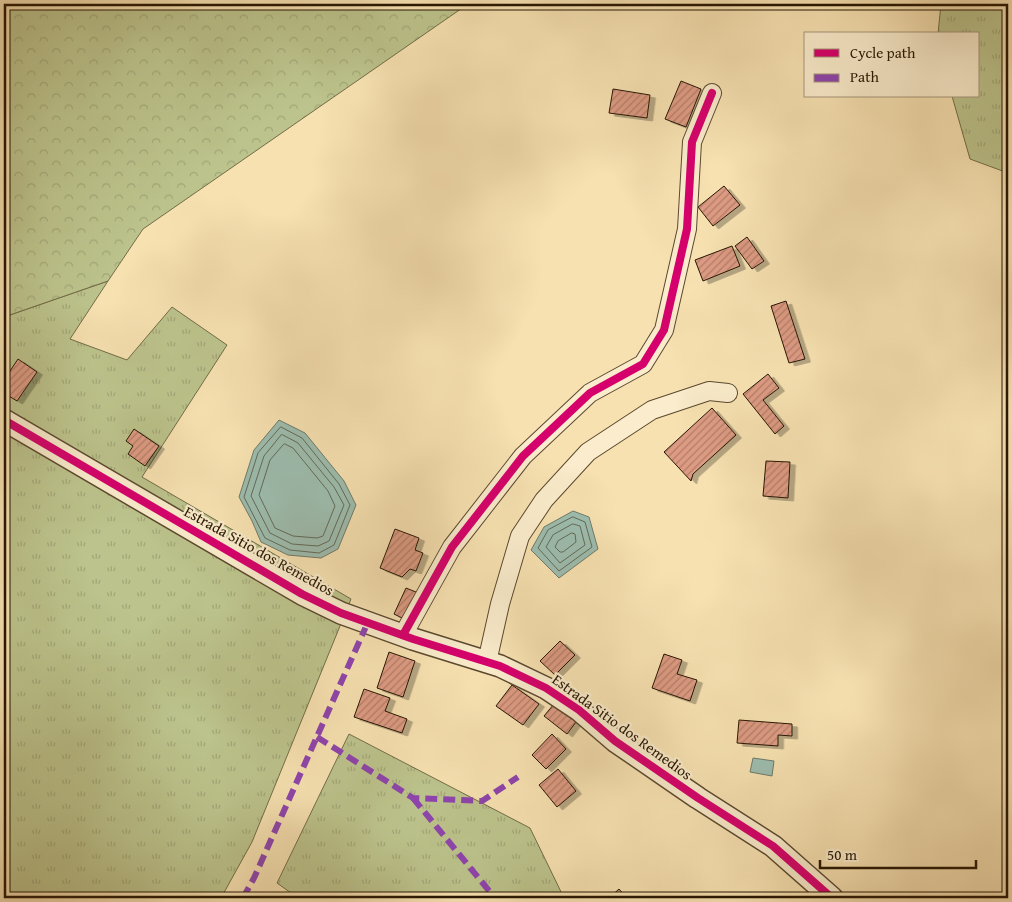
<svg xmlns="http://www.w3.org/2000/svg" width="1012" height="902" font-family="'Gentium Book Plus',serif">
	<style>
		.grass { fill: url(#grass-tufts); stroke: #726c47 }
		.forest { fill: url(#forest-crowns); stroke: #726c47 }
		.water { fill: #9dbdaf; stroke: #6e7a6a }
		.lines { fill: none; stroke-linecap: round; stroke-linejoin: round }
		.shore { stroke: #626a58; stroke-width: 1 }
		.building { fill: url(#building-hatch); stroke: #271602; filter: url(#shadow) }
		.minor-casing { stroke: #5b492e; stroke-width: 20 }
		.tertiary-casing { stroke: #5b492e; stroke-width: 24 }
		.minor { stroke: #faeccc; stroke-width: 18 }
		.tertiary { stroke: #faeccc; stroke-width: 21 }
		.quiet { stroke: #8e44ad; stroke-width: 6; stroke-dasharray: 12 6; stroke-linecap: butt }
		.cycleway-casing { stroke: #faeccc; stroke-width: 11 }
		.cycleway { stroke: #d6006c; stroke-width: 8 }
		.labels { text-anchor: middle; stroke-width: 4.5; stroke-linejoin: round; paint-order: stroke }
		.street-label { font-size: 15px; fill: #271602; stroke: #faeccc }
	</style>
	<defs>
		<pattern id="grass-tufts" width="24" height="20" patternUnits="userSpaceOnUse" patternTransform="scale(1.25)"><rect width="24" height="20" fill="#bcc38c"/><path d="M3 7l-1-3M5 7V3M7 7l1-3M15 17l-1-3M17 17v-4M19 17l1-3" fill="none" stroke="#a2a777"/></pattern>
		<pattern id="forest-crowns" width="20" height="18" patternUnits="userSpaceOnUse" patternTransform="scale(1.25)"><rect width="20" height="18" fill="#bcc38c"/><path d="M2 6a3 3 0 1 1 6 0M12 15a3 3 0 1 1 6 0" fill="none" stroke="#a2a777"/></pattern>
		<pattern id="building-hatch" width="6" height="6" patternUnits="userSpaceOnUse" patternTransform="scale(1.25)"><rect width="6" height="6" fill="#dd9b83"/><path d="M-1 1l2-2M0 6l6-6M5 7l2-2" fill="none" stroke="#b37d69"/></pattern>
		<filter id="shadow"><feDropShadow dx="5.5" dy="3" stdDeviation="0" flood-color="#0004"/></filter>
	</defs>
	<rect width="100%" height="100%" fill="#f7e1b1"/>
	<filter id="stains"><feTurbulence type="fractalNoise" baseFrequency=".004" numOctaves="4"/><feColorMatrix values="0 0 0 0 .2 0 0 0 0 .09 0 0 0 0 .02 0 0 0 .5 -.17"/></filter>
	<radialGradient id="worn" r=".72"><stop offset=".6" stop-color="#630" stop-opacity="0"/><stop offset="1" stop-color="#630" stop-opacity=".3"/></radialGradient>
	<g class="grass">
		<path d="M941 4H1008V173L970 159 952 96H978V34H938Z"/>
		<path d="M108 281 70 339 127 360 172 307 227 345 142 477 351 599 252 842 221 898H4V317Z"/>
		<path d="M349 734 530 828 564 898H298L277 883Z"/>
	</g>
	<path class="forest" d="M4 4H468L143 229 108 281 4 317Z"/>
	<g class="water">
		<path d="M279 420 305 433 344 481 356 505 338 549 321 558 288 555 261 542 252 521 239 497 254 450Z"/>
		<path d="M573 511 589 517 598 549 559 578 531 550 544 527Z"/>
		<path d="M753 758 774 761 772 776 750 772Z"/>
	</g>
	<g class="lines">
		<g class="shore">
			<path d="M281 427 302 438 339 484 350 505 334 545 319 553 290 550 265 538 244 497 258 453Z"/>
			<path d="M283 435 298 443 334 487 344 505 329 541 318 546 292 544 270 533 251 496 264 456 281 435Z"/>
			<path d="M285 444 293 448 328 491 335 506 323 536 317 538 293 536 275 528 259 495 270 460 283 445Z"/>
			<path d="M573 517 585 522 592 547 559 571 538 548 548 530Z"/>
			<path d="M573 524 580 526 585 545 560 563 546 547 553 535Z"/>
			<path d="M572 533 575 534 576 542 563 552H560L555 547 558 541Z"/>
		</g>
	</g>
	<g class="building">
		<path d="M681 81 701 89 686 127 665 119Z"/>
		<path d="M613 89 650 95 647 118 609 113Z"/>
		<path d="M724 186 740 205 713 226 698 207Z"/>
		<path d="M747 237 764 261 752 269 735 246Z"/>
		<path d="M732 246 740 266 703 281 695 260Z"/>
		<path d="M786 301 805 359 789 363 771 306Z"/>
		<path d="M18 359 37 372 17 401 4 393V380Z"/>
		<path d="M768 374 779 388 763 400 784 426 775 434 743 394Z"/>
		<path d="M712 408 736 435 693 474 691 481 664 452Z"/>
		<path d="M134 429 159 446 145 466 128 454 133 446 126 441Z"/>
		<path d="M766 461 790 462 788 498 763 496Z"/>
		<path d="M395 529 419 538 415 550 423 553 416 571 410 569 402 577 380 568Z"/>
		<path d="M406 588 421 594 408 621 394 614Z"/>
		<path d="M560 641 575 655 555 675 540 661Z"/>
		<path d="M389 652 415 661 403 697 377 688Z"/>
		<path d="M664 654 682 660 677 674 697 680 690 701 652 688Z"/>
		<path d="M512 685 539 704 523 725 496 706Z"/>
		<path d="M364 689 390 698 385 711 407 719 402 733 354 717Z"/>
		<path d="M554 704 576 722 567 734 544 716Z"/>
		<path d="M739 720 792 724V736L778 735V746L737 743Z"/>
		<path d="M552 734 566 749 546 769 532 755Z"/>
		<path d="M558 769 576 791 557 807 539 785Z"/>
		<path d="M619 889 627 898H609Z"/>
	</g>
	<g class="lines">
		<defs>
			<g id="minor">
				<path d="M403 635 452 547 523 456 590 393 643 364 664 330 687 229 692 142 712 93"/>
				<path d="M487 662 500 604 520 536 544 500 588 452 652 410 709 391 728 393"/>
			</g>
			<path id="tertiary" d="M4 420 302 594 341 613 413 639 500 666 546 688 579 710 615 741 698 798 773 846 832 898"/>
		</defs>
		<use href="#minor" class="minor-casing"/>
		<use href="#tertiary" class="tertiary-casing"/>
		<use href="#minor" class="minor"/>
		<use href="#tertiary" class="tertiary"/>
		<g class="quiet">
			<path d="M317 737 413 798 482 801 518 777"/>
			<path d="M413 798 495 898"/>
			<path d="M243 898 254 878 368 622"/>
		</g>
		<defs>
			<g id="cycleway">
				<path d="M4 420 302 594 341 613 413 639 500 666 546 688 579 710 615 741 698 798 773 846 832 898"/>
				<path d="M403 635 452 547 523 456 590 393 643 364 664 330 687 229 692 142 712 93"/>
			</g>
		</defs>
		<use href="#cycleway" class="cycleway-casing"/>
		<use href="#cycleway" class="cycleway"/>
	</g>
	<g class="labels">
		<g class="street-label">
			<text transform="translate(259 551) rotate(29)" y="5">Estrada Sitio dos Remedios</text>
			<text transform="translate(622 727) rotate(36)" y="5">Estrada Sitio dos Remedios</text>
		</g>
	</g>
	<rect width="1012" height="902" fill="none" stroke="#f7e1b1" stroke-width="20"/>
	<rect x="5" y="5" width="1002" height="892" fill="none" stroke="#271602" stroke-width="2.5"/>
	<rect x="10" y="10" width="992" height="882" fill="none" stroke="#271602"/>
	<rect x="804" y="32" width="175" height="65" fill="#faeccc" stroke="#a6967b"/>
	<rect x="814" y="49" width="25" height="8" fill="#d6006c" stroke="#a6967b"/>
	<text x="850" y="58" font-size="15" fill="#271602">Cycle path</text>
	<rect x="814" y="74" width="25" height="8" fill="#8e44ad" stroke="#a6967b"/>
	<text x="850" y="82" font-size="15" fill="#271602">Path</text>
	<path d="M820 860v8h156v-8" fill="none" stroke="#271602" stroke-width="2.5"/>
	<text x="827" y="860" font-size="15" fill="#271602" stroke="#faeccc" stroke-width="4" paint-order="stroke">50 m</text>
	<rect width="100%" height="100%" filter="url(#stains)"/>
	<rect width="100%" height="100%" fill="url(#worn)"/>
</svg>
